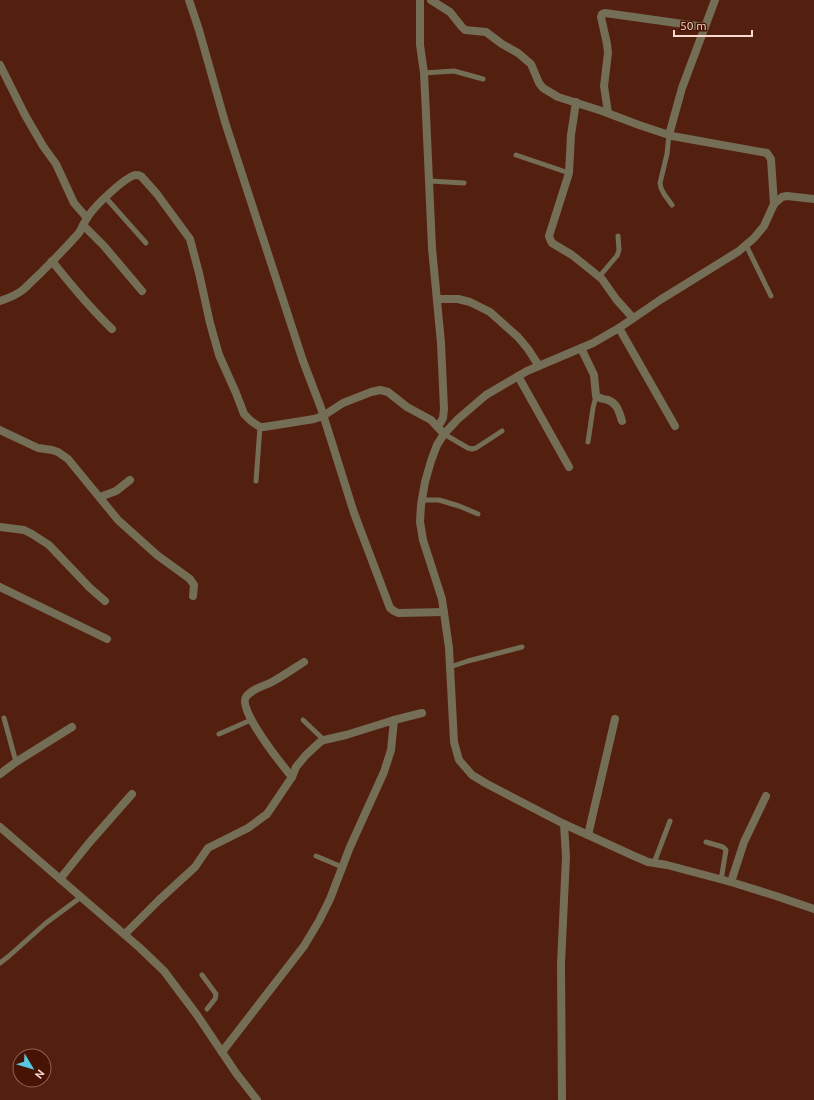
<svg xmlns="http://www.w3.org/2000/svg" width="814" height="1100" font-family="Ubuntu,sans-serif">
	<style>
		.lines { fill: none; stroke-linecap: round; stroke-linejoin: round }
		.lane { stroke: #736e55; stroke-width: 5 }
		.street { stroke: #736e55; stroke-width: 8 }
	</style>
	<rect width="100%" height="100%" fill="#531f0f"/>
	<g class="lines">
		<g class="lane">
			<path d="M424 73 454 71 483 79"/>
			<path d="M669 135 667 154 660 183 661 188 664 194 672 205"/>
			<path d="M516 155 569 173"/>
			<path d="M430 181 464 183"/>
			<path d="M106 198 146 243"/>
			<path d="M746 245 771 296"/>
			<path d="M617 256 619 250 618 236"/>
			<path d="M599 277 615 258"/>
			<path d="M444 434 468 448 472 449 476 448 502 431"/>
			<path d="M588 442 593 408 596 396"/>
			<path d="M256 481 260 427"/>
			<path d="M421 500H439L459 506 478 514"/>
			<path d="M450 667 468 661 522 647"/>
			<path d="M4 718 16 762"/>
			<path d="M303 720 324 740"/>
			<path d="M219 734 251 720"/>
			<path d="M706 842 723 847 726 850 721 880"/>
			<path d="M316 856 342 867"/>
			<path d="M654 863 670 821"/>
			<path d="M0 963 9 956 46 923 81 897"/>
			<path d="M202 975 216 994 215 999 207 1009"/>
		</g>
		<g class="street">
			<path d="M189 0 199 30 225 122 303 361 321 408 354 513 390 608 394 611 398 613 444 612"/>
			<path d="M420 0V45L424 73 426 114 432 248 441 343 444 409 443 418 438 427"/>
			<path d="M431 0 450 12 462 27 465 30 486 32 502 44 518 53 531 64 539 83 543 88 558 97 602 111 639 125 672 136 767 153 771 159 774 204"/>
			<path d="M0 65 25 115 43 146 56 164 74 203 87 218"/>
			<path d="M576 102 571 135 569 173 549 236 550 239 552 243 572 255 602 279 616 299 633 318"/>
			<path d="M608 113 604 86 608 53 607 44 601 17 602 14 605 13 705 27"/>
			<path d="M669 135 682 88 715 0"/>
			<path d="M814 199 787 196 782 197 774 204 764 226 754 238 739 251 660 300 619 328 593 343 527 371 486 395 458 419 444 434 437 445 431 461 425 482 421 505 420 522 423 540 442 599 449 648 454 742 459 760 472 775 487 784 564 824 634 856 648 862 667 865 731 882 776 896 814 909"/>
			<path d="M83 225 104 246 142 291"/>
			<path d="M52 261C71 285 90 308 112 329"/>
			<path d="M437 299H458L470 302 490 312 518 337 528 349 539 366"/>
			<path d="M0 301C9 298 17 295 24 289 43 271 61 253 78 234 83 228 84 221 89 215 96 205 124 178 135 175 138 175 139 175 141 176L157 194 190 239 199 273 210 323 219 355 236 393 244 414 251 421 260 427H264L314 419 323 416 343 403 371 392 380 390 388 392 407 407 431 420 444 434"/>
			<path d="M619 328 675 426"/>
			<path d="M581 348 594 375 596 396C600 399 604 399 608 400 618 404 619 412 622 421"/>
			<path d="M518 376 569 467"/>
			<path d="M0 430 38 448 52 450 58 452 68 459 118 520 157 555 190 579 194 585 193 596"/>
			<path d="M100 497 116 491 130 480"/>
			<path d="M0 527 24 530 32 534 49 545 90 588 105 601"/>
			<path d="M0 587 107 639"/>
			<path d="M394 720 422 713"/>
			<path d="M0 774 16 762 72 727"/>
			<path d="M292 777C283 766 237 709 246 697 251 689 264 686 272 682 283 676 293 669 304 662"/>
			<path d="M0 827 140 948 164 971 197 1015 236 1073 257 1100"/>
			<path d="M588 835 615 719"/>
			<path d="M60 879 89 843 132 794"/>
			<path d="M731 882 744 842 766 796"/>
			<path d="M125 934 159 900 195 867 208 848 248 828 267 814 292 777 296 767 306 755 320 742 324 740 346 735 394 720 391 750 384 772 350 847 330 899 319 921 304 946 222 1052"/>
			<path d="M562 1100 561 964 566 857 564 824"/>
		</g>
	</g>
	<g transform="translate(32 1068) rotate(128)"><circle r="19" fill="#471404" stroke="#8f6255"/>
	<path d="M0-3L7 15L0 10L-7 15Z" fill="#5ac8e5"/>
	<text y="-6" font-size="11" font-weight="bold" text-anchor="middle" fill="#fbd8ce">N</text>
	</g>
	<path d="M674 30v6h78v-6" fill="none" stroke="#fbd8ce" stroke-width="2"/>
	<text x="680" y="30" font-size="12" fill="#fbd8ce" stroke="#471404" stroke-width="3" paint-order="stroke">50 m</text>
</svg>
